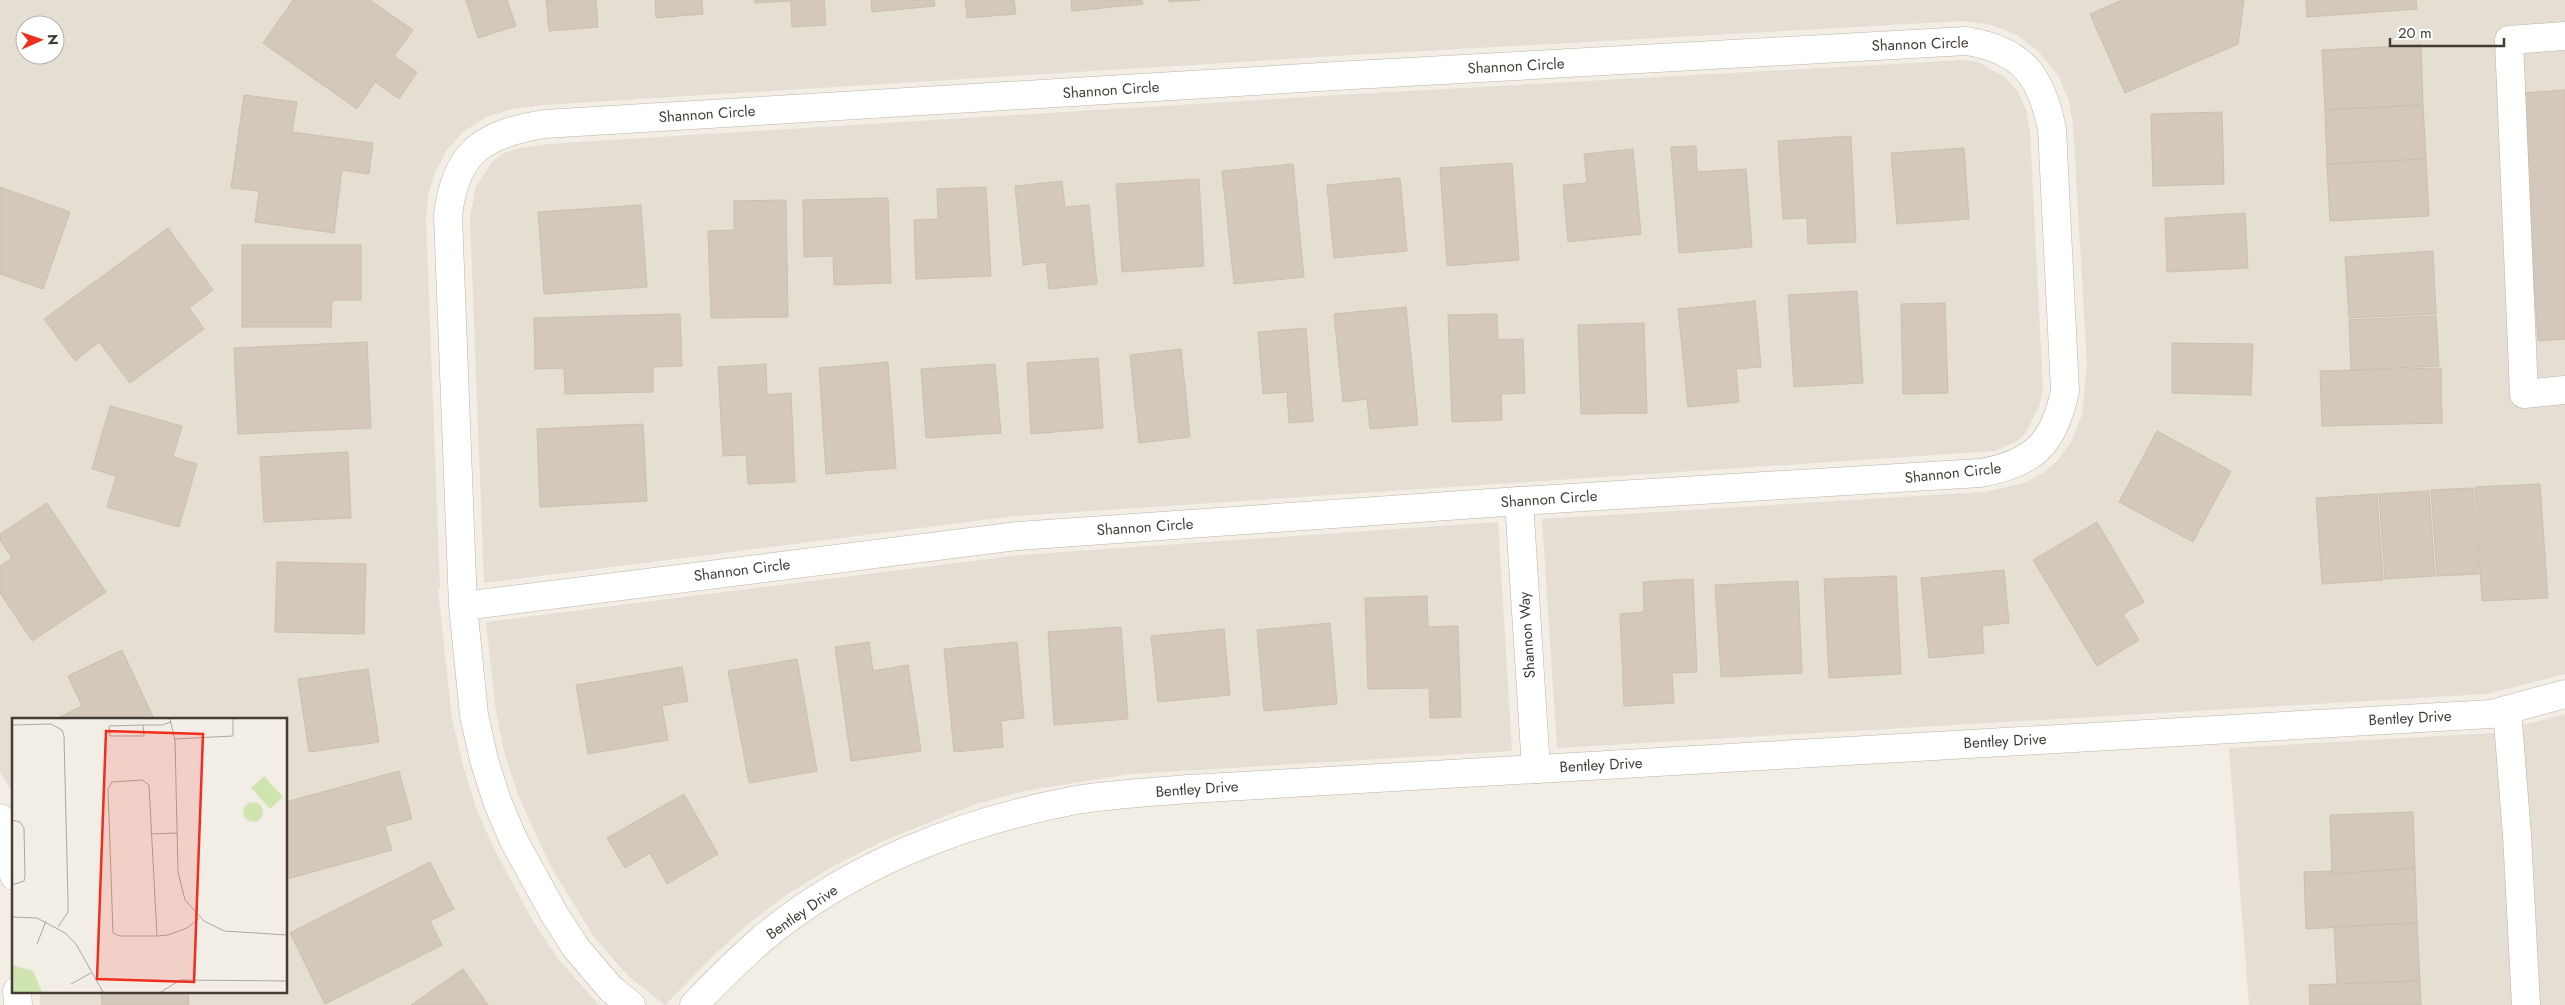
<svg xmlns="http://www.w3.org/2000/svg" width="2565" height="1005" font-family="Jost,sans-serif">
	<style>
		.residential { fill: #e5ded3; fill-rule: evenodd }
		.building { fill: #d3c8bb; stroke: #cdbfaf }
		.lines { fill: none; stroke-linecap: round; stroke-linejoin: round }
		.minor-casing { stroke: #bdb4a8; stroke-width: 29 }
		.minor { stroke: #fff; stroke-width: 28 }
		.labels { text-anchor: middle; stroke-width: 4; stroke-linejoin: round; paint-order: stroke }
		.street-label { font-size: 15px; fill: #443d35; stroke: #fff }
		.inset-road { fill: none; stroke: #aca79f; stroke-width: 1 }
		.view { fill: #ef2e1f; fill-opacity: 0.15; stroke: #ef2e1f; stroke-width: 2.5 }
		.inset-edge { fill: none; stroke: #443d35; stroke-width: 2.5 }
	</style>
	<rect width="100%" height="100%" fill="#f2ede5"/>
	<g class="residential">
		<path d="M0 0H2565V674L2487 694 1557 748 1542 519 1985 492 2024 483 2043 473 2058 460 2071 442 2082 415 2087 365 2073 125 2069 101 2058 75 2039 52 2017 35 1992 25 1964 21 1352 55 543 105 512 109 486 117 463 132 446 151 434 175 428 196 426 217 440 588 438 589 452 719 463 765 476 808 493 847 533 921 559 960 599 1005H40V991H286V719H14V795L0 772ZM25 25H55V55H25Z"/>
		<path d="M1964 60 1980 63 2006 78 2018 92 2026 110 2030 131 2043 389 2039 407 2025 434 2017 441 1995 451 1015 516 484 583 470 217 476 186 493 161 504 153 521 148 547 144 1355 94Z"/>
		<path d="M1498 522 1512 751 1130 774 1024 791 976 804 885 840 833 866 786 895 748 924 714 955 665 1005 628 976 594 937 551 867 518 795 505 755 496 712 486 622 1020 555Z"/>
		<path d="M2565 714V1005H2249L2229 748 2493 733Z"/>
	</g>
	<g class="building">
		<path d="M293 0H370L413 30 394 56 417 72 399 99 375 82 357 109 263 43Z"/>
		<path d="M466 0H507L516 26 478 38Z"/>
		<path d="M546 0H596L598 27 549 31Z"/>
		<path d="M655 0H702L703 14 656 18Z"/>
		<path d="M755 0H824L826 25 792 27 791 1 755 3Z"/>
		<path d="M871 0H934L935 6 872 12Z"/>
		<path d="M965 0H1014L1016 14 967 18Z"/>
		<path d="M1071 0H1142L1143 4 1072 11Z"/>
		<path d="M1169 0H1201L1169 2Z"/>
		<path d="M2122 0H2244L2238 44 2125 93 2090 14Z"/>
		<path d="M2306 0H2416L2417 9 2307 17Z"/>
		<path d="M2421 45 2423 105 2325 110 2322 50Z"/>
		<path d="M2565 90V339L2538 341 2521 93Z"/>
		<path d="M244 95 297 102 292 132 373 143 369 174 342 170 334 233 255 222 259 191 231 188Z"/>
		<path d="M2423 105 2426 159 2327 164 2325 110Z"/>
		<path d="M2222 112 2224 184 2153 186 2151 114Z"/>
		<path d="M1851 136 1856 242 1808 244 1807 218 1783 219 1778 141Z"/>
		<path d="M1696 146 1697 172 1746 169 1752 247 1679 253 1671 147Z"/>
		<path d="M1964 148 1969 219 1897 224 1891 153Z"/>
		<path d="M1633 149 1641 234 1568 242 1563 185 1587 183 1584 154Z"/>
		<path d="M2426 159 2429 216 2330 221 2327 164Z"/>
		<path d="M1512 163 1519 260 1447 266 1440 168Z"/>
		<path d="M1293 164 1304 277 1234 284 1222 171Z"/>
		<path d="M1400 178 1407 251 1334 258 1327 185Z"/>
		<path d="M1199 179 1204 266 1122 272 1116 184Z"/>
		<path d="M1062 181 1065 207 1089 205 1097 284 1049 289 1046 262 1023 265 1015 186Z"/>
		<path d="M0 187 70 212 43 289 0 274Z"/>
		<path d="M986 187 991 276 916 279 914 220 938 219 937 189Z"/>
		<path d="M888 198 891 283 834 285 833 256 804 257 803 200Z"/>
		<path d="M786 200 788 317 711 318 708 231 734 230V201Z"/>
		<path d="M641 205 647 287 544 294 538 212Z"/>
		<path d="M2245 213 2248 268 2167 272 2165 218Z"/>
		<path d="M168 228 213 290 189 308 204 329 130 383 99 342 75 361 44 319Z"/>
		<path d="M242 245H361V300H332L331 327H242Z"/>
		<path d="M2433 251 2436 314 2349 318 2345 257Z"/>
		<path d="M1857 291 1863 383 1794 387 1788 295Z"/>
		<path d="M1755 301 1761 367 1736 369 1739 402 1688 407 1678 309Z"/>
		<path d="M1945 303 1948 393 1903 394 1901 304Z"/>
		<path d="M1406 307 1418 425 1370 429 1367 399 1343 402 1334 314Z"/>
		<path d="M680 314 682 366 653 367V392L565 394 564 368 535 369 534 318Z"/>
		<path d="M1497 314 1498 340 1523 339 1525 393 1501 394 1502 420 1452 422 1448 315Z"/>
		<path d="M2436 316 2439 366 2351 370 2349 320Z"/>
		<path d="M1644 323 1647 413 1581 414 1578 325Z"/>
		<path d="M1306 328 1313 421 1289 423 1287 392 1263 394 1258 332Z"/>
		<path d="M367 342 371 428 238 434 234 348Z"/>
		<path d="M2172 343 2253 344 2251 395 2172 393Z"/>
		<path d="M1181 349 1190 437 1139 443 1130 355Z"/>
		<path d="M1098 358 1103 428 1031 434 1027 363Z"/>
		<path d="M888 362 896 468 826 474 819 368Z"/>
		<path d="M766 364 767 395 791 393 795 482 748 484 746 455 723 456 718 367Z"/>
		<path d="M995 364 1001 433 926 438 921 369Z"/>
		<path d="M2441 368 2442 423 2322 426 2320 371Z"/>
		<path d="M110 406 182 426 173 457 197 464 179 527 107 507 116 476 92 469Z"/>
		<path d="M643 424 647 501 540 507 537 429Z"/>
		<path d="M2157 431 2231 471 2193 542 2119 502Z"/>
		<path d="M348 452 351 518 264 522 260 457Z"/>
		<path d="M2540 484 2548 598 2482 601 2475 487Z"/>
		<path d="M2473 488 2479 574 2437 576 2431 490Z"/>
		<path d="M2429 491 2435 576 2385 579 2379 494Z"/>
		<path d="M2377 494 2383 580 2322 584 2316 498Z"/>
		<path d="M47 503 106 592 32 641 0 593V566L12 558 0 540V534Z"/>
		<path d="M2097 522 2144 602 2123 614 2139 640 2097 666 2033 560Z"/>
		<path d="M277 562 366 564 364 634 275 632Z"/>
		<path d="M2004 570 2009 623 1982 626 1984 653 1929 658 1921 578Z"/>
		<path d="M1896 576 1901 674 1829 678 1824 579Z"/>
		<path d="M1693 579 1697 672 1672 673 1674 703 1624 706 1620 614 1644 612 1643 582Z"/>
		<path d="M1798 581 1802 673 1721 677 1715 585Z"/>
		<path d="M1427 596 1428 627 1458 626 1461 717 1430 718 1429 688 1368 689 1365 598Z"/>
		<path d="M1330 623 1337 704 1264 711 1257 630Z"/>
		<path d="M1121 627 1128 719 1054 725 1048 632Z"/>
		<path d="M1224 629 1230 695 1158 702 1151 636Z"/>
		<path d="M869 642 873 671 908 665 921 751 851 761 835 647Z"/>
		<path d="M1017 642 1024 718 1001 721 1003 747 954 752 944 649Z"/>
		<path d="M122 650 154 719H56L82 706 68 676Z"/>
		<path d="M797 659 817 771 749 783 728 671Z"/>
		<path d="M682 667 688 701 662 706 668 740 588 754 576 685Z"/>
		<path d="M368 669 379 742 309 752 298 679Z"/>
		<path d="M399 771 412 819 385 826 392 850 287 879 286 802Z"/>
		<path d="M684 794 718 854 667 884 650 853 625 868 607 838Z"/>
		<path d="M2413 812 2415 868 2332 874 2330 815Z"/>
		<path d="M430 862 454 909 430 921 442 945 325 1004 290 933Z"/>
		<path d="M2415 868 2417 923 2306 929 2304 872 2332 871V874Z"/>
		<path d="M2417 923 2420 981 2337 985 2334 927Z"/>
		<path d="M463 969 488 1005H411Z"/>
		<path d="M2420 981 2421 1005H2310L2309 985Z"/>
		<path d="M101 991H188L189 1005H102Z"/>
	</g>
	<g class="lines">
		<defs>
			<g id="minor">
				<path d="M2565 36 2509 40 2524 394 2565 390"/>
				<path d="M1519 501 1536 769"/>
				<path d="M463 606 1018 536 1519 501 1980 473C2033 464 2054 444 2065 391L2052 129C2041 75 2022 50 1966 41L1353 75 544 124C484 134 455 151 448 216L463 606 474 715 484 760 497 801 513 839 553 912 576 948 611 989 631 1005"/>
				<path d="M2507 710 2517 835 2526 1005"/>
				<path d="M0 818 13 860 14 876"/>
				<path d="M17 991 18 1005"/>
				<path d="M694 1005C716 982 738 960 762 939 850 865 964 821 1076 800 1113 794 1151 792 1189 789L2491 714 2565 694"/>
			</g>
		</defs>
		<use href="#minor" class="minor-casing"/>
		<use href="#minor" class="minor"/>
	</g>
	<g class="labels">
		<g class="street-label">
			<text transform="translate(1920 44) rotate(-2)" y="5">Shannon Circle</text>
			<text transform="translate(1516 66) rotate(-3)" y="5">Shannon Circle</text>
			<text transform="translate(1111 90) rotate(-4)" y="5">Shannon Circle</text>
			<text transform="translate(707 114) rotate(-4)" y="5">Shannon Circle</text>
			<text transform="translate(1953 473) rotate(-6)" y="5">Shannon Circle</text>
			<text transform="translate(1549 499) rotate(-4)" y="5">Shannon Circle</text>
			<text transform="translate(1145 527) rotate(-4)" y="5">Shannon Circle</text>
			<text transform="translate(742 570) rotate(-7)" y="5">Shannon Circle</text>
			<text transform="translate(1527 635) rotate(-94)" y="5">Shannon Way</text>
			<text transform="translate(2410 718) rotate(-3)" y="5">Bentley Drive</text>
			<text transform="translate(2005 741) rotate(-3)" y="5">Bentley Drive</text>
			<text transform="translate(1601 765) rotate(-3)" y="5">Bentley Drive</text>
			<text transform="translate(1197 789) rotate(-4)" y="5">Bentley Drive</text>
			<text transform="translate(802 912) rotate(-35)" y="5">Bentley Drive</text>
		</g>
	</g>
	<g transform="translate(12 718)">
		<rect width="275" height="275" fill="#f2ede5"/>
		<path d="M252 58 271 79 258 91 239 70ZM231 94a10 10 0 1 1 20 0a10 10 0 1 1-20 0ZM0 247 21 253 30 274H0Z" fill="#d0e4b0"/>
		<path class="inset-road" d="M158 1 163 22 166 154 173 182 192 203 212 213 275 217M0 7 39 6 50 12 52 18 56 183V194L46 209M131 7 132 18H98L97 8 131 7H150L159 4M162 21 221 18V1M0 102 8 104 12 110 13 157 12 163 0 167M139 116 165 115M0 199 25 200 53 215 64 226 91 274M145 218 137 67 130 62 100 64 96 71 101 215 108 218H145L156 217 175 210 187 200M25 226 34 203M59 266 79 255M149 274 168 262 275 263"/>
		<path class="view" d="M94 13 191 16 182 264 85 261Z"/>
		<rect width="275" height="275" class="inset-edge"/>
	</g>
	<g transform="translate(40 40) rotate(88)"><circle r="24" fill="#ffffff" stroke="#b4b1ae"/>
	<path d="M0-4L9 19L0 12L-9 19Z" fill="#ef2e1f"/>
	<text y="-8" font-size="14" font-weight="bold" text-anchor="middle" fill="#443d35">N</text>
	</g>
	<path d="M2390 38v8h114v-8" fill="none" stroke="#443d35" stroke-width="2.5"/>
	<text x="2398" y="38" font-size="15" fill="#443d35" stroke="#ffffff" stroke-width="4" paint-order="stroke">20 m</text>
</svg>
